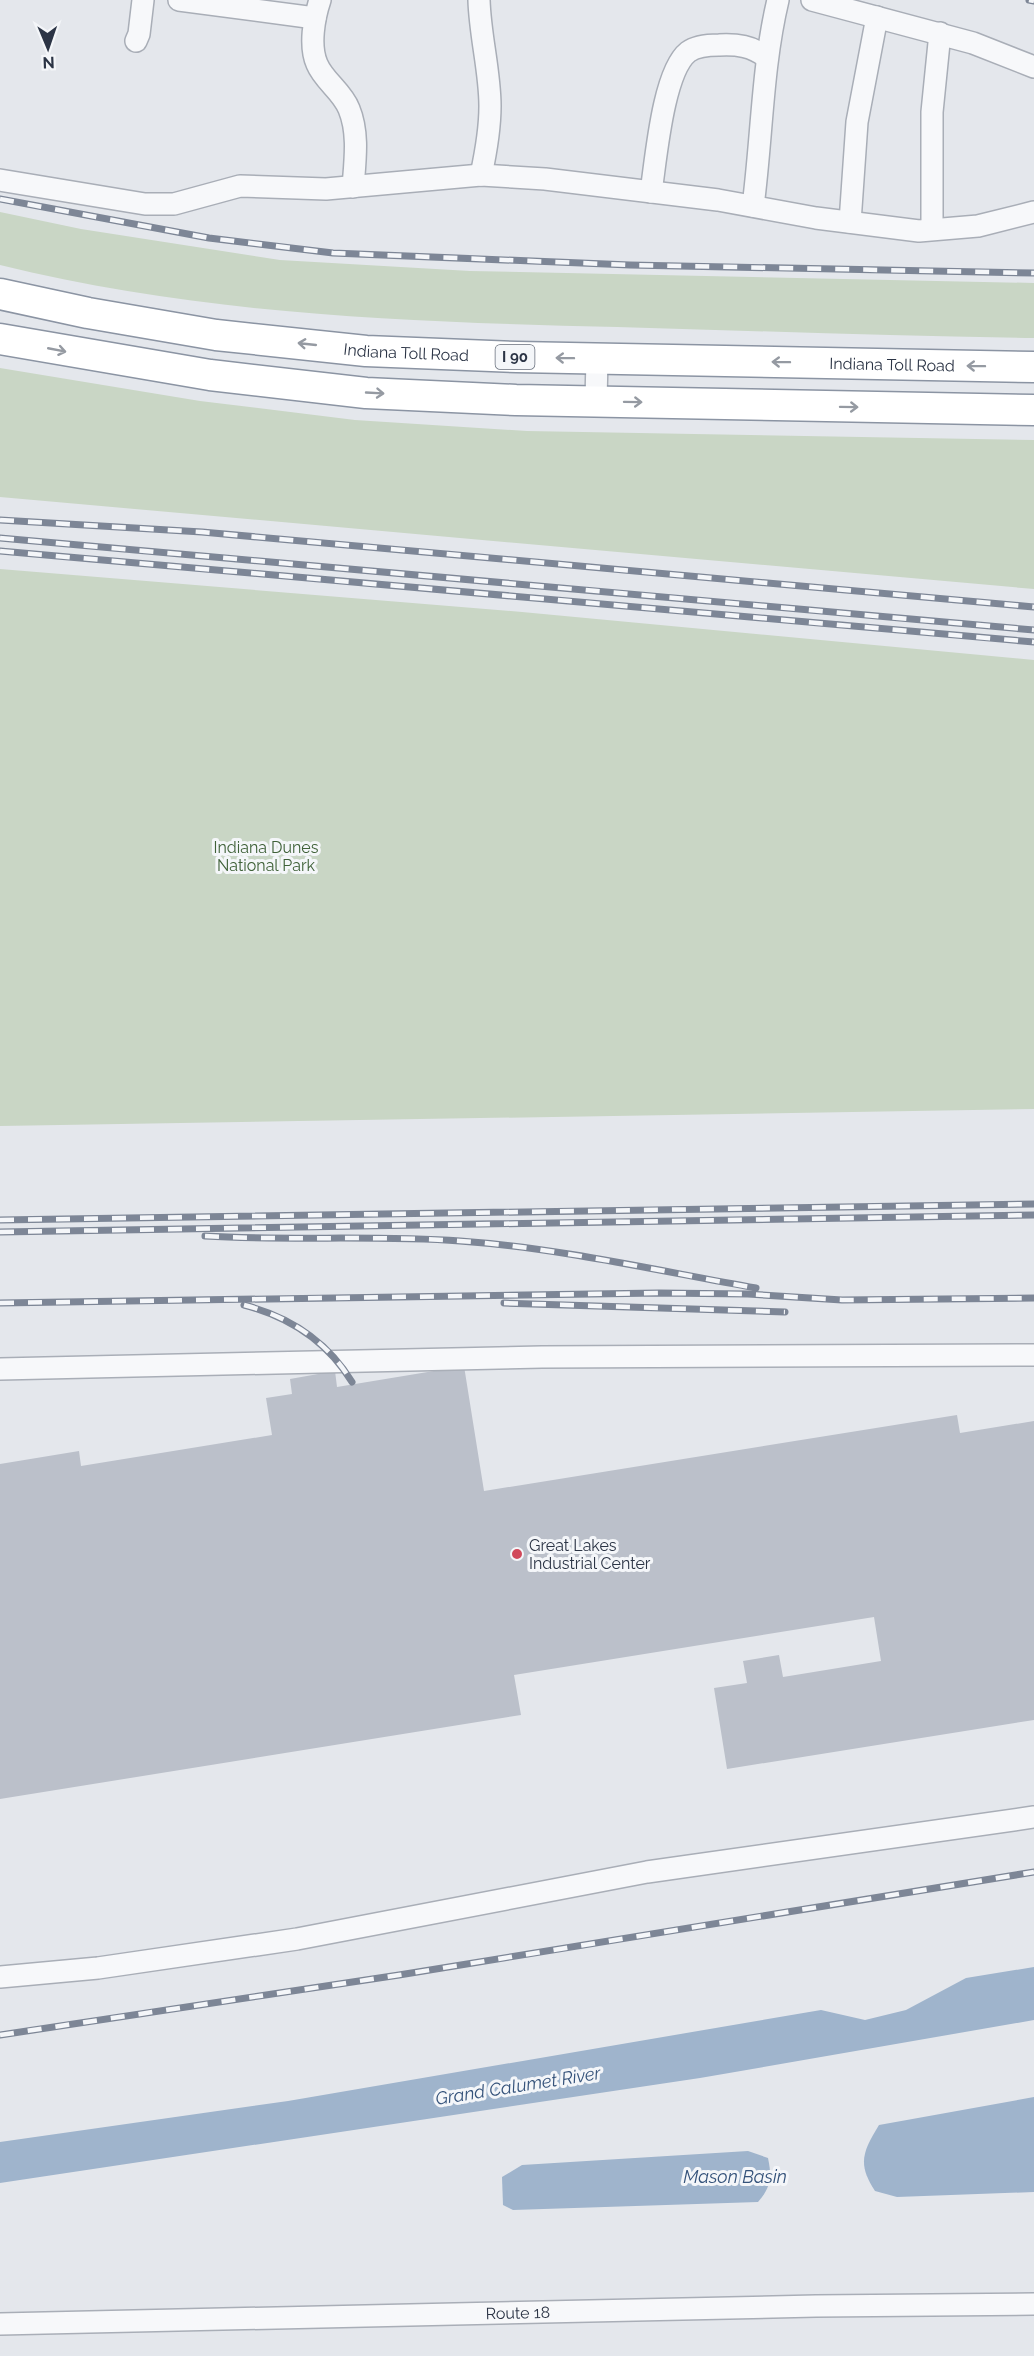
<svg xmlns="http://www.w3.org/2000/svg" width="1034" height="2356" font-family="Raleway,sans-serif">
	<style>
		.green { fill: #c9d6c5 }
		.water { fill: #9fb4cc }
		.building { fill: #bbc0ca }
		.lines { fill: none; stroke-linecap: round; stroke-linejoin: round }
		.minor-casing { stroke: #a9aeb7; stroke-width: 24 }
		.highway-casing { stroke: #8b94a3; stroke-width: 33 }
		.minor { stroke: #f7f8fa; stroke-width: 21 }
		.highway { stroke: #fff; stroke-width: 30 }
		.rail-casing { stroke: #7d8696; stroke-width: 7 }
		.rail { stroke: #f4f6f9; stroke-width: 4.5; stroke-dasharray: 14; stroke-linecap: butt }
		.oneway { stroke: #959aa2 }
		.poi-dot { fill: #d1495b; stroke: #f4f6f9; stroke-width: 2 }
		.labels { text-anchor: middle; stroke-width: 6; stroke-linejoin: round; paint-order: stroke }
		.shield { fill: #f4f6f9; stroke: #676e7b; stroke-width: 1.5 }
		.shield-label { font-size: 15px; font-weight: bold; fill: #2b3445 }
		.street-label { font-size: 16px; fill: #2b3445; stroke: #f4f6f9 }
		.park-label { font-size: 16px; fill: #3f6138; stroke: #f4f6f9 }
		.poi-label { font-size: 16px; fill: #2b3445; stroke: #f4f6f9; text-anchor: start }
		.water-label { font-size: 18px; font-style: italic; fill: #34527a; stroke: #f4f6f9 }
	</style>
	<rect width="100%" height="100%" fill="#e4e7ec"/>
	<g class="green">
		<path d="M0 212 81 229 280 260 470 271 1034 283V338C895 336 756 331 617 327 410 322 202 315 0 265Z"/>
		<path d="M0 368 200 401 355 420 527 431 1034 440V589L0 497Z"/>
		<path d="M0 569 522 612 1034 660V1109L0 1126Z"/>
	</g>
	<g class="water">
		<path d="M1034 1967V2020L700 2078 0 2183V2142L288 2101 821 2010 865 2020 906 2010 966 1978Z"/>
		<path d="M1034 2097V2192L897 2197 875 2191C857 2164 863 2151 879 2125Z"/>
		<path d="M748 2151 768 2158C772 2177 771 2187 758 2202L513 2210 503 2205 502 2177 522 2165Z"/>
	</g>
	<path class="building" d="M464 1366 484 1491 957 1415 960 1433 1034 1421V1720L727 1769 714 1688 747 1683 743 1661 779 1655 783 1677 881 1661 874 1617 514 1675 521 1715 0 1799V1464L79 1451 81 1466 272 1435 266 1398 292 1394 290 1379 335 1371 337 1387Z"/>
	<g class="lines">
		<defs>
			<g id="minor">
				<path d="M179 0 315 18"/>
				<path d="M320 0C314 18 309 46 317 64 324 81 342 91 349 109 359 133 355 161 353 187"/>
				<path d="M479 0C480 36 490 71 490 106 490 130 486 152 481 175"/>
				<path d="M812 0 973 43 1034 67"/>
				<path d="M136 41 139 34 143 0"/>
				<path d="M0 180 145 204H174L240 186 326 189 481 175 545 179 718 200 816 218 919 231 978 226 1034 212"/>
				<path d="M651 192C656 159 663 72 688 52 696 46 709 45 719 45 737 44 752 46 766 57"/>
				<path d="M753 206C762 138 762 67 778 0"/>
				<path d="M850 222 857 122 877 17"/>
				<path d="M932 229V112L940 33"/>
				<path d="M596 401 597 358"/>
				<path d="M0 1369 542 1357 1034 1355"/>
				<path d="M0 1977 98 1968 297 1939 647 1872 1034 1817"/>
				<path id="s1" d="M0 2324 816 2306 1034 2304"/>
			</g>
			<g id="highway">
				<path id="s2" d="M0 294 88 313 216 335 366 351 517 357 1034 367"/>
				<path d="M0 339 210 375 366 393 516 400 1034 410"/>
			</g>
		</defs>
		<use href="#minor" class="minor-casing"/>
		<use href="#highway" class="highway-casing"/>
		<use href="#minor" class="minor"/>
		<use href="#highway" class="highway"/>
		<defs>
			<g id="rail">
				<path d="M1029 0 1034 1"/>
				<path d="M0 199 209 238 333 253 630 265 1034 273"/>
				<path d="M0 520 202 532 1034 607"/>
				<path d="M0 538 1034 630"/>
				<path d="M0 551 1034 642"/>
				<path d="M0 1220 1034 1204"/>
				<path d="M0 1232 1034 1215"/>
				<path d="M205 1236C290 1241 375 1235 460 1241 559 1248 659 1271 756 1288"/>
				<path d="M0 1303 659 1293 748 1294 842 1300 1034 1298"/>
				<path d="M504 1303 785 1312"/>
				<path d="M244 1305C290 1317 327 1341 352 1382"/>
				<path d="M0 2035 399 1975 1034 1872"/>
			</g>
		</defs>
		<use href="#rail" class="rail-casing"/>
		<use href="#rail" class="rail"/>
	</g>
	<defs><path id="oneway-shaft" d="M-6 0H5M1.5-3L5.5 0L1.5 3" fill="none" stroke-width="1.6" stroke-linecap="round" stroke-linejoin="round" transform="scale(1.5)"/></defs>
	<g class="oneway">
		<use href="#oneway-shaft" transform="translate(307 344) rotate(-174)"/>
		<use href="#oneway-shaft" transform="translate(57 350) rotate(11)"/>
		<use href="#oneway-shaft" transform="translate(565 358) rotate(-179)"/>
		<use href="#oneway-shaft" transform="translate(781 362) rotate(-179)"/>
		<use href="#oneway-shaft" transform="translate(976 366) rotate(-179)"/>
		<use href="#oneway-shaft" transform="translate(375 393) rotate(3)"/>
		<use href="#oneway-shaft" transform="translate(633 402) rotate(1)"/>
		<use href="#oneway-shaft" transform="translate(849 407) rotate(1)"/>
	</g>
	<circle class="poi-dot" cx="517" cy="1554" r="6"/>
	<g class="labels">
		<rect class="shield" x="495.5" y="345" width="39" height="24" rx="4.5"/>
		<g class="shield-label">
			<text x="515" y="362">I 90</text>
		</g>
		<g class="street-label">
			<text dy="6" stroke="none"><textPath href="#s2" startOffset="411">Indiana Toll Road</textPath></text>
			<text dy="6" stroke="none"><textPath href="#s2" startOffset="897">Indiana Toll Road</textPath></text>
			<text dy="6" stroke="none"><textPath href="#s1" startOffset="518">Route 18</textPath></text>
		</g>
		<g class="park-label">
			<text x="266" y="853">Indiana Dunes<tspan x="266" dy="18">National Park</tspan></text>
		</g>
		<g class="poi-label">
			<text x="529" y="1551">Great Lakes<tspan x="529" dy="18">Industrial Center</tspan></text>
		</g>
		<g class="water-label">
			<text transform="translate(518 2086) rotate(-9)" y="6">Grand Calumet River</text>
			<text x="735" y="2183">Mason Basin</text>
		</g>
	</g>
	<g transform="translate(48 48) rotate(178)" stroke="#f4f6f9" stroke-width="4.5" paint-order="stroke">
	<path d="M0-4.5L10 22L0 15L-10 22Z" fill="#2b3445"/>
	<text y="-9" font-size="16" font-weight="bold" text-anchor="middle" fill="#2b3445">N</text>
	</g>
</svg>
